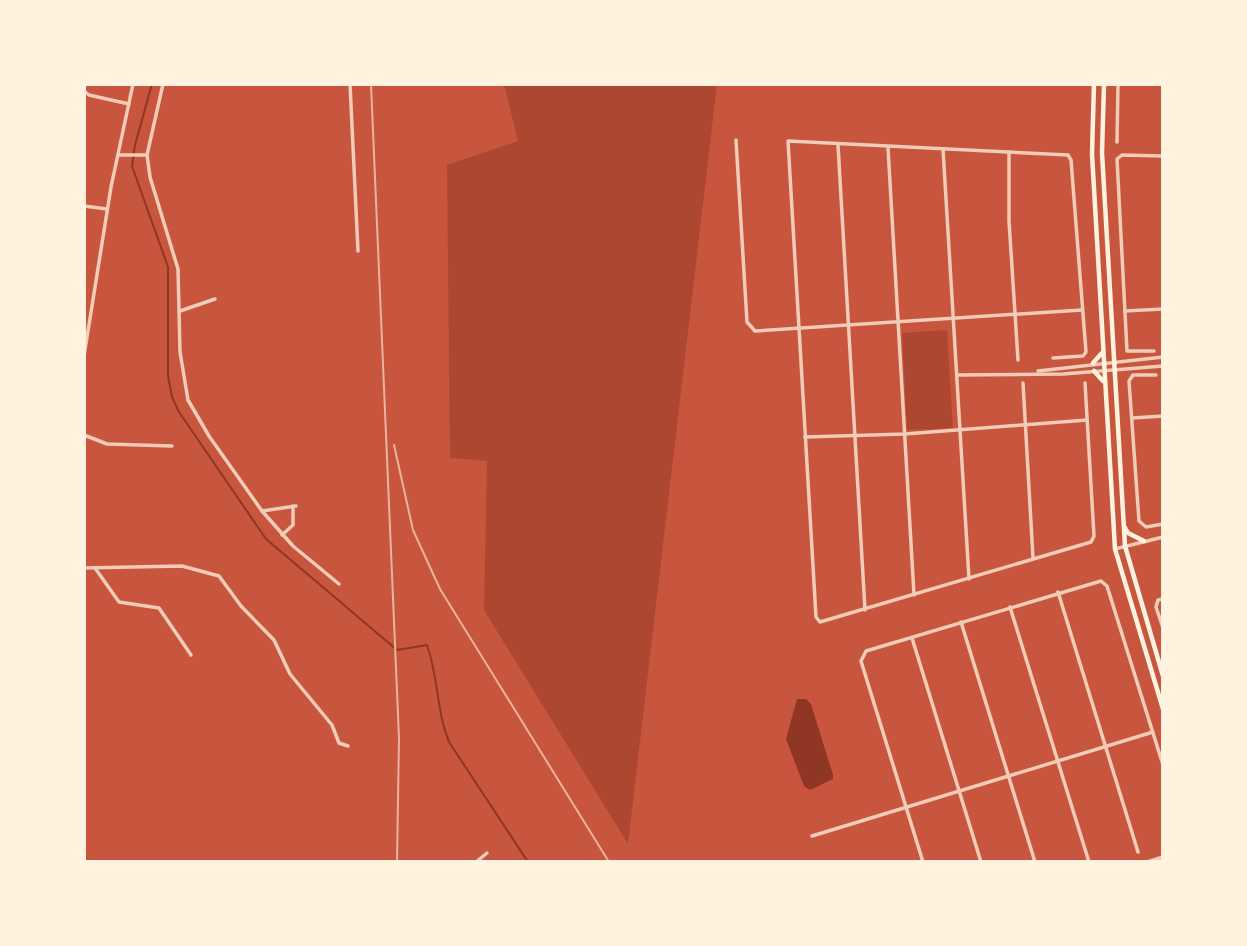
<svg xmlns="http://www.w3.org/2000/svg" width="1247" height="946" font-family="'Open Sans',sans-serif">
	<style>
		.green { fill: #ae4732 }
		.water { fill: #8f3625 }
		.lines { fill: none; stroke-linecap: round; stroke-linejoin: round }
		.stream { stroke: #8f3625; stroke-width: 2 }
		.minor { stroke: #f1ccb7; stroke-width: 3.5 }
		.tertiary { stroke: #f1ccb7; stroke-width: 3.5 }
		.secondary { stroke: #fff3e0; stroke-width: 4.5 }
		.rail { stroke: #e9b49f; stroke-width: 2 }
	</style>
	<rect width="100%" height="100%" fill="#c8553d"/>
	<g class="green">
		<path d="M504 84H717L628 844 484 610 487 461 450 458 447 165 518 141Z"/>
		<path d="M947 330 953 428 907 430 902 333Z"/>
	</g>
	<path class="water" d="M797 699H806L811 704 833 775V779L810 790 804 786 786 739Z"/>
	<g class="lines">
		<path class="stream" d="M152 84 135 145 132 166 168 267V376L172 397 179 412 266 539 397 650 427 645C439 679 436 710 449 742L528 862"/>
		<g class="minor">
			<path d="M163 84 147 155 150 177 178 269 180 352 188 400 209 436 262 511 293 546 339 584"/>
			<path d="M350 84 358 251"/>
			<path d="M84 91 89 95 129 104"/>
			<path d="M736 140 747 322 755 331 1082 310"/>
			<path d="M1117 142 1118 84"/>
			<path d="M838 145 865 610"/>
			<path d="M888 148 914 595"/>
			<path d="M943 149 969 579"/>
			<path d="M1009 152V221L1018 360"/>
			<path d="M118 155H147"/>
			<path d="M84 206 107 209"/>
			<path d="M180 311 215 299"/>
			<path d="M1125 311 1163 309"/>
			<path d="M1154 351H1127L1117 159 1122 155 1163 156"/>
			<path d="M1053 358 1083 356 1086 352 1071 160 1068 155 788 141 816 617 820 622 1091 542 1094 536 1085 383"/>
			<path d="M1038 371 1163 357"/>
			<path d="M957 375 1063 374 1163 366"/>
			<path d="M1156 375H1133L1129 381 1139 521 1146 527 1163 524"/>
			<path d="M1023 383 1033 558"/>
			<path d="M1132 418 1163 416"/>
			<path d="M84 435 107 444 172 446"/>
			<path d="M805 437 905 434 1087 420"/>
			<path d="M262 511 296 506"/>
			<path d="M282 535 293 525V506"/>
			<path d="M84 568 182 566 219 576 241 606 274 640 290 674 332 725 339 743 348 746"/>
			<path d="M95 568 119 602 159 608 191 655"/>
			<path d="M1058 592 1138 852"/>
			<path d="M1163 599 1158 600 1156 607 1163 628"/>
			<path d="M1010 607 1089 862"/>
			<path d="M961 622 1035 862"/>
			<path d="M912 638 981 862"/>
			<path d="M812 836 1153 732"/>
			<path d="M476 862 487 853"/>
			<path d="M923 862 861 661 866 651 1101 581 1107 586 1163 765"/>
			<path d="M1147 862 1163 857"/>
		</g>
		<g class="tertiary">
			<path d="M84 356 111 187 133 84"/>
			<path d="M1115 549 1163 537"/>
		</g>
		<g class="secondary">
			<path d="M1094 84 1092 154 1115 549 1163 709"/>
			<path d="M1104 84 1102 153 1125 546 1163 676"/>
			<path d="M1093 363 1102 353"/>
			<path d="M1094 371 1103 381"/>
			<path d="M1124 526 1128 533 1144 541"/>
		</g>
		<g class="rail">
			<path d="M371 84 399 738 397 862"/>
			<path d="M394 445 413 530 440 589 609 862"/>
		</g>
	</g>
	<rect width="1247" height="946" fill="none" stroke="#fff3e0" stroke-width="172"/>
</svg>
